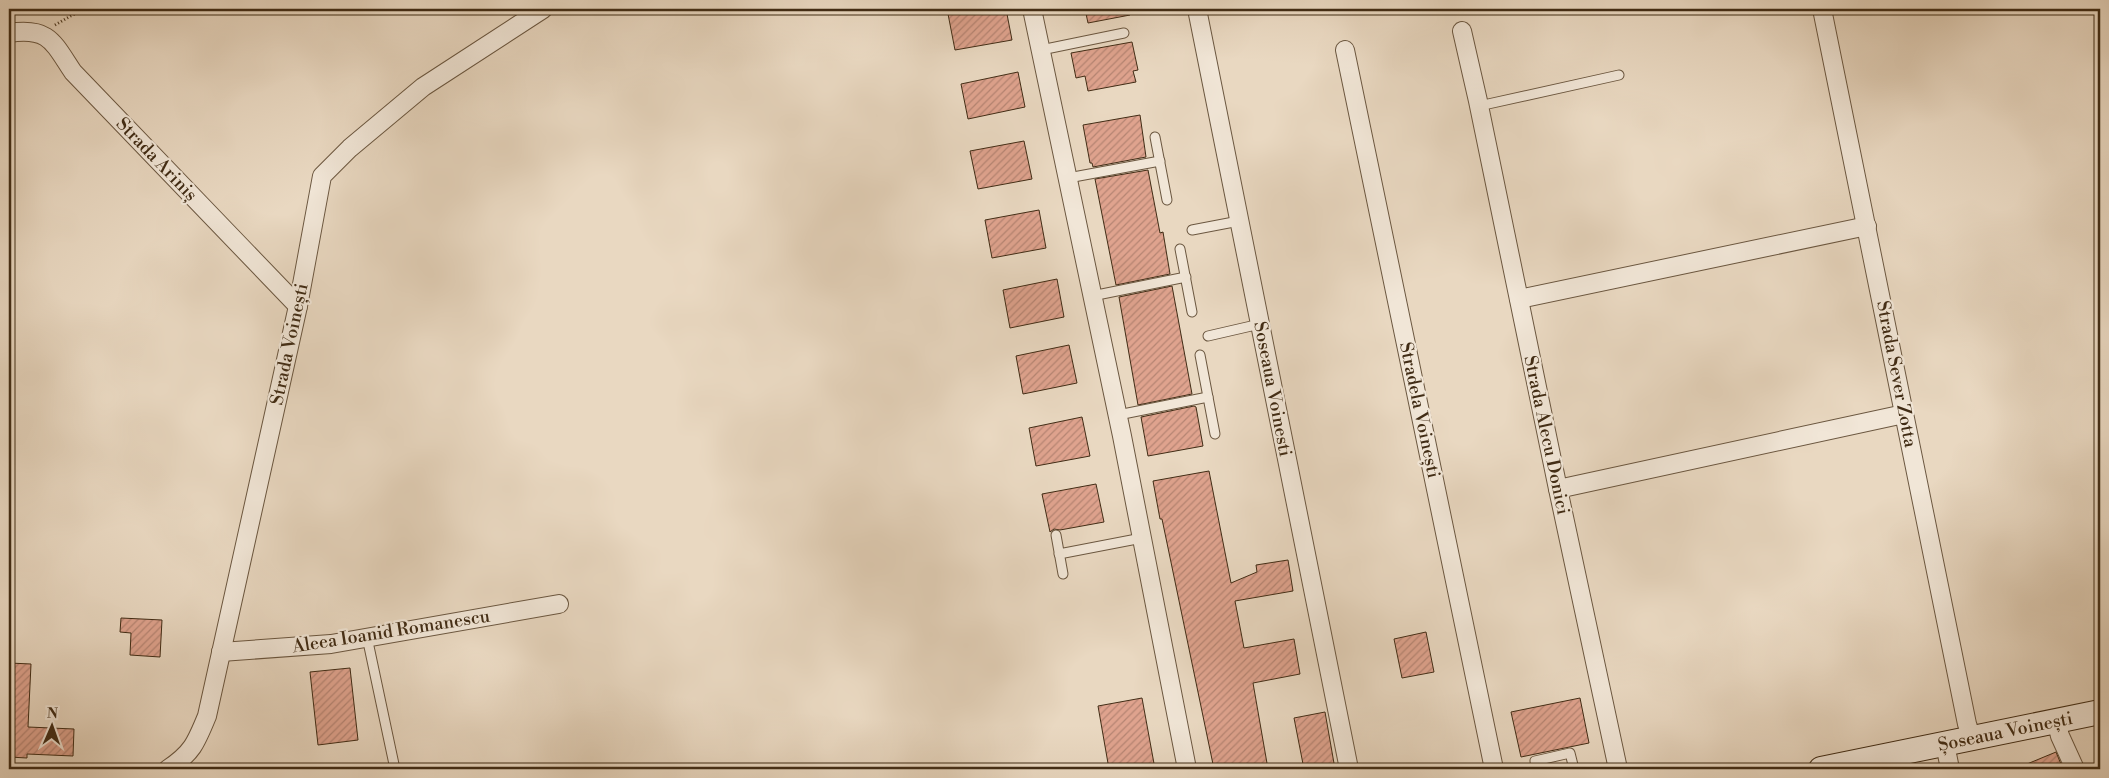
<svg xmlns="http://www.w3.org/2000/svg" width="2109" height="778" font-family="'Libre Bodoni',serif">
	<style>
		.building { fill: url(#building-hatch); stroke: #412c15 }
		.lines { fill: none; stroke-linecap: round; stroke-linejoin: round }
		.lane-casing { stroke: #6b5740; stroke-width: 11 }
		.street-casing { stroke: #6b5740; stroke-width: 20 }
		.secondary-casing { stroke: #412c15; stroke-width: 26 }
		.path { stroke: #412c15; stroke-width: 3; stroke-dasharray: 1 2.5; stroke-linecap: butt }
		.lane { stroke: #f1e6d7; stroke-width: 9 }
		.street { stroke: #f1e6d7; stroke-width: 18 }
		.secondary { stroke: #f1e6d7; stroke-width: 24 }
		.labels { text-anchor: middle; stroke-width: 4.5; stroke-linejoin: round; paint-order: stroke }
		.street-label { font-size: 18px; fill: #412c15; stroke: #f1e6d7 }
	</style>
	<defs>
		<pattern id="building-hatch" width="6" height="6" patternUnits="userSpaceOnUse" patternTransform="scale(1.25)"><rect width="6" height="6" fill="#dfa38e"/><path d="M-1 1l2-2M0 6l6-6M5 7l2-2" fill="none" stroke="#b68573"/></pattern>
	</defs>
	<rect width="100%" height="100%" fill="#e9d8c1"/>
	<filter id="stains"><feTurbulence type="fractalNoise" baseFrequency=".004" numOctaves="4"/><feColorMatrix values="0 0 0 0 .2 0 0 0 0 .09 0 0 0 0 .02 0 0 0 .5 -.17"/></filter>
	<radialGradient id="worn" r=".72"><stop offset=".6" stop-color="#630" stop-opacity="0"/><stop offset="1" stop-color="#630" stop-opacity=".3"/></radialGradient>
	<g class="building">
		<path d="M974 9H1006L1012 40 955 50 948 14Z"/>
		<path d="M1085 9H1129L1130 15 1088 23Z"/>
		<path d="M1132 42 1138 70 1133 71 1136 82 1088 91 1085 76 1076 78 1071 53Z"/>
		<path d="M1018 72 1025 107 968 119 961 84Z"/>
		<path d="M1140 115 1146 157 1093 167 1092 163H1090L1083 125Z"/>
		<path d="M1024 141 1032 179 978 189 970 151Z"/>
		<path d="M1148 170 1160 233 1163 232 1170 274 1116 285 1095 179Z"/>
		<path d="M1039 210 1046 248 992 258 985 220Z"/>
		<path d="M1057 279 1064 317 1010 328 1003 290Z"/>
		<path d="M1172 286 1192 394 1138 405 1119 297Z"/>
		<path d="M1069 345 1077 383 1023 394 1016 356Z"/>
		<path d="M1194 406 1196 407 1203 446 1148 456 1141 417Z"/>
		<path d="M1082 417 1090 456 1036 466 1029 428Z"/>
		<path d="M1209 471 1231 583 1257 572 1256 565 1288 560 1293 591 1235 601 1244 648 1294 639 1300 674 1253 683 1268 769H1214L1162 519H1160L1153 481Z"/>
		<path d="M1096 484 1104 522 1060 530 1054 529 1050 532 1042 494Z"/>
		<path d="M121 618 162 620 160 657 130 655 131 633 120 632Z"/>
		<path d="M1426 632 1434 672 1402 678 1394 639Z"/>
		<path d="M9 663 31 664 28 727 74 729 73 756 27 754V758L9 757Z"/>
		<path d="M350 668 358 740 318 745 310 672Z"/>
		<path d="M1142 698 1155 769H1109L1098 706Z"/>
		<path d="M1580 698 1589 743 1521 757 1511 712Z"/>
		<path d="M1325 712 1335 769H1304L1294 718Z"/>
		<path d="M2056 752 2063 769H2015Z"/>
	</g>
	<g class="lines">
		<defs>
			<g id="lane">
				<path d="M1041 50 1124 33"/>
				<path d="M1479 106 1619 75"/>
				<path d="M1155 137 1167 200"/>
				<path d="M1068 178 1160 161"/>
				<path d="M1192 230 1239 221"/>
				<path d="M1180 249 1192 312"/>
				<path d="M1092 296 1186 277"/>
				<path d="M1208 336 1260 324"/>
				<path d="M1200 355 1215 434"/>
				<path d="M1118 415 1208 397"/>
				<path d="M1056 535 1063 574"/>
				<path d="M1059 554 1142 538"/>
				<path d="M367 637 395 769"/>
				<path d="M1536 769 1535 761 1570 753 1574 769"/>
			</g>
			<g id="street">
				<path d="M1032 9 1122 436 1187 769"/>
				<path d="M1197 9 1349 769"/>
				<path d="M1822 9 1967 724 1972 739"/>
				<path d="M1462 31 1478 101 1558 489 1618 769"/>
				<path d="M9 33C49 27 53 42 73 72L298 306"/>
				<path d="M1345 50 1494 769"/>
				<path d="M1519 299 1867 226"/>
				<path d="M1558 489 1904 414"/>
				<path d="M221 652 331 644 559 604"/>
				<path d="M2056 721 2060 736 2075 769"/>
				<path d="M1945 744 1950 769"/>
				<path d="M168 769C192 753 196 743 207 716L298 306 322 176 350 148 423 87 543 9"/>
			</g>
			<g id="secondary">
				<path id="s1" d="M1821 769 2100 712"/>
			</g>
		</defs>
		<use href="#lane" class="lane-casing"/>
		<use href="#street" class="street-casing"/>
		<use href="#secondary" class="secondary-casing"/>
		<path class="path" d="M55 25 83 9"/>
		<use href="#lane" class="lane"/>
		<use href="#street" class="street"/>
		<use href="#secondary" class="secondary"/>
	</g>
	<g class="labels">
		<g class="street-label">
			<text transform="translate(157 159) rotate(46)" y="6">Strada Ariniș</text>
			<text transform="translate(289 344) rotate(-78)" y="6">Strada Voinești</text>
			<text transform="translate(1897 374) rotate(79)" y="6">Strada Sever Zotta</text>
			<text transform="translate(1273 389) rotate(79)" y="6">Soseaua Voinesti</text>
			<text transform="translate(1420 410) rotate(78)" y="6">Stradela Voinești</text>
			<text transform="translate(1547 435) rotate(78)" y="6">Strada Alecu Donici</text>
			<text transform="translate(391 631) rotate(-9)" y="6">Aleea Ioanid Romanescu</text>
			<text dy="6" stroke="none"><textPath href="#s1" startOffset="188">Șoseaua Voinești</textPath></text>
		</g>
	</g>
	<rect width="2109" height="778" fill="none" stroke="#e9d8c1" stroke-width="30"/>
	<rect x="10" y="10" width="2089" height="758" fill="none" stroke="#412c15" stroke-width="2.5"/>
	<rect x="15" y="15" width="2079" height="748" fill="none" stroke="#412c15"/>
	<g transform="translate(52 726) rotate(2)" stroke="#f1e6d7" stroke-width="4" paint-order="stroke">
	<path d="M0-4L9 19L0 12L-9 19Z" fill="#412c15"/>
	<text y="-8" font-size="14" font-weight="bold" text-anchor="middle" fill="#412c15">N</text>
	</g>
	<rect width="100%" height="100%" filter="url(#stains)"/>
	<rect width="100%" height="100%" fill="url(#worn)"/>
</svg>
